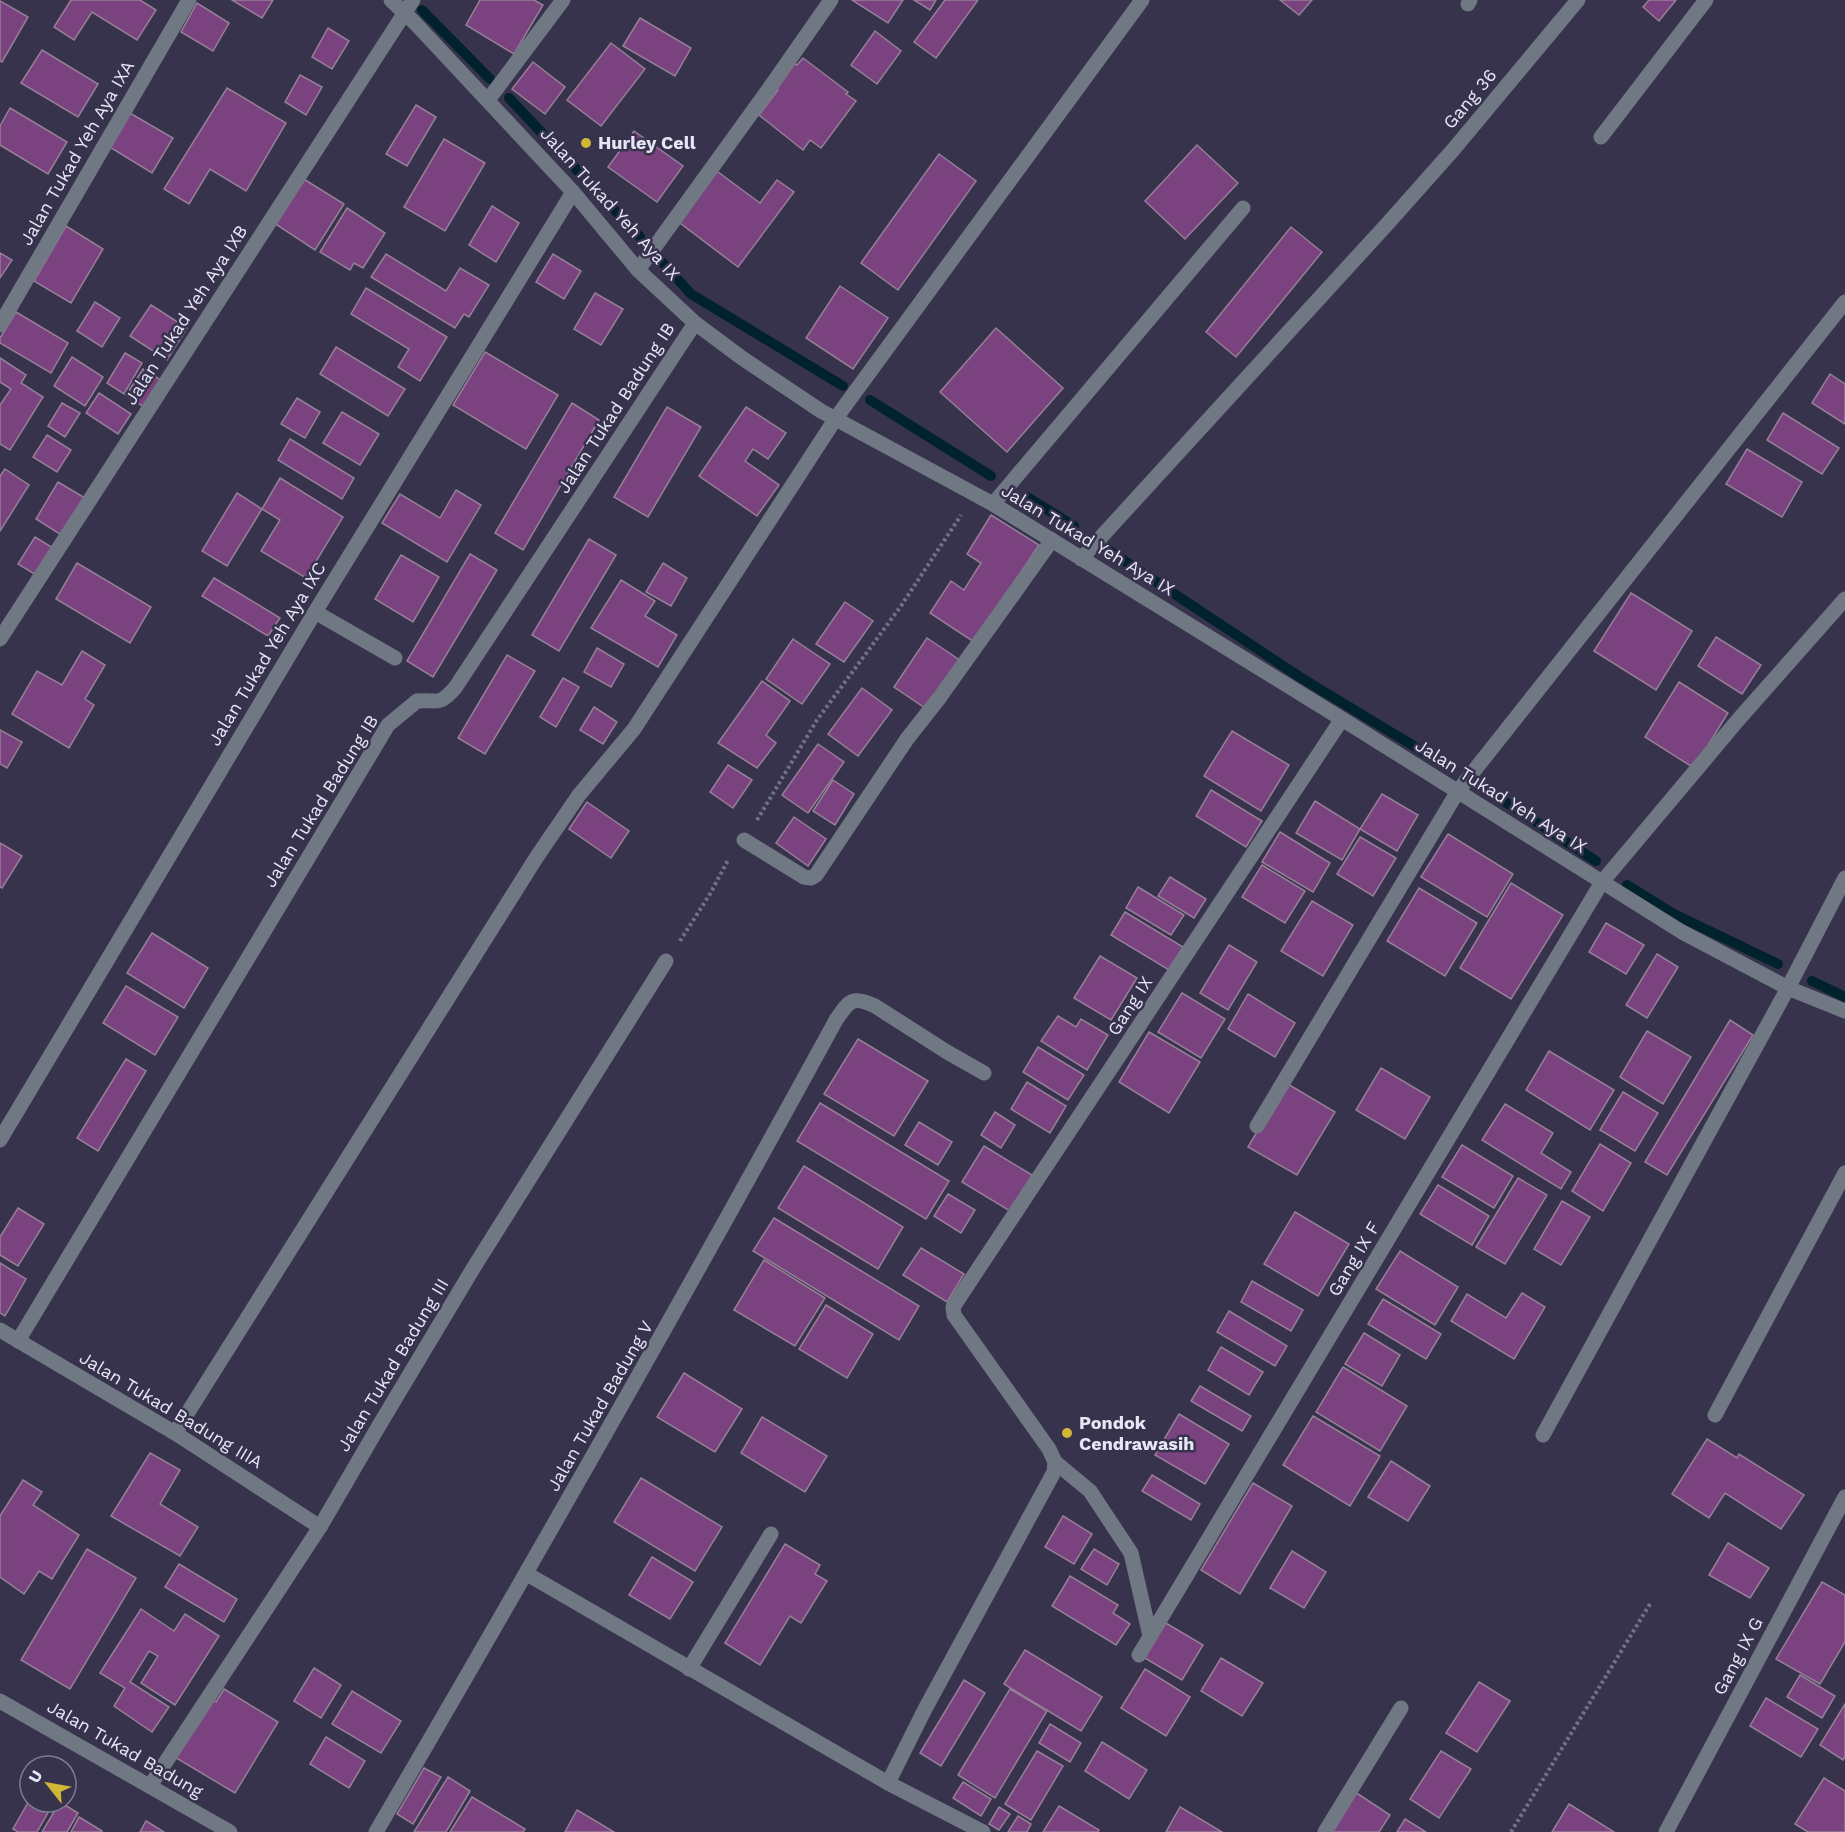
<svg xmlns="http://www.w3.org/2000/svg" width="1845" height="1832" font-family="'Work Sans',sans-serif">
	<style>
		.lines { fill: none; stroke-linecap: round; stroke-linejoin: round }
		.stream { stroke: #00222d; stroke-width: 10 }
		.building { fill: #7a427f; stroke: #967f97; stroke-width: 1.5 }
		.path { stroke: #737087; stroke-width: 4; stroke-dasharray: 3 3; stroke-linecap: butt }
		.minor { stroke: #707884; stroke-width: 15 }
		.poi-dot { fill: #d1b736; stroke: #37334d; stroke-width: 2 }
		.labels { text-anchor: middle; stroke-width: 5; stroke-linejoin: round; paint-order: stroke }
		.street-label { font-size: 18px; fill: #e7e5f6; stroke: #37334d }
		.poi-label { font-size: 18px; font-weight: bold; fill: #e7e5f6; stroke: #37334d; text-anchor: start }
	</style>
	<rect width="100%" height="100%" fill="#37334d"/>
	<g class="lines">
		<g class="stream">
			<path d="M422 10 490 79"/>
			<path d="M509 98 640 237"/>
			<path d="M662 262 691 294 843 386"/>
			<path d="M870 400 991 476"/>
			<path d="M1027 497 1074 526"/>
			<path d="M1108 550 1303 679 1437 760"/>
			<path d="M1479 785 1596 861"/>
			<path d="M1627 885 1672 913 1778 964"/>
			<path d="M1812 981 1845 997"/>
		</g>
	</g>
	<g class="building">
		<path d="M71 0H140L156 10 137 40 92 12 74 40 54 27Z"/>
		<path d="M232 0H273L262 18Z"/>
		<path d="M480 0H534L543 5 514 54 466 25Z"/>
		<path d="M852 0H903L888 23Z"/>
		<path d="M914 0H936L930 10Z"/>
		<path d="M945 0H978L936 58 914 42Z"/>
		<path d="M1280 0H1312L1299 15Z"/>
		<path d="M1649 0H1676L1659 21 1643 7Z"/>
		<path d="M0 1 28 17 2 62 0 61Z"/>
		<path d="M197 3 229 23 213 51 181 32Z"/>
		<path d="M640 18 691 48 675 76 623 46Z"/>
		<path d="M328 28 349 41 332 69 312 57Z"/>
		<path d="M875 31 901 51 877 84 851 65Z"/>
		<path d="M611 43 645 69 601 126 567 100Z"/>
		<path d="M42 50 98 84 78 117 21 83Z"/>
		<path d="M803 58 848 92 846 94 856 101 821 148 810 140 803 150 759 115 778 90 773 87 792 62 797 65Z"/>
		<path d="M533 62 565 87 545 114 512 89Z"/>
		<path d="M300 75 322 87 306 115 285 102Z"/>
		<path d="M227 88 286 123 246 191 210 169 189 204 164 189Z"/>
		<path d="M416 105 436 117 407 166 386 154Z"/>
		<path d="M10 108 67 142 48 174 0 145V126Z"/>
		<path d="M128 112 173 138 152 173 108 146Z"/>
		<path d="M634 131 683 166 657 202 608 167Z"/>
		<path d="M444 139 485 163 445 231 404 207Z"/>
		<path d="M1197 145 1238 183 1185 239 1145 201Z"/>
		<path d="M939 154 976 181 898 290 861 263Z"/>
		<path d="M714 169 760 203 777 180 794 192 738 267 676 220Z"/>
		<path d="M302 178 344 204 315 250 274 223Z"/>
		<path d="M492 206 519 223 496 262 469 245Z"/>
		<path d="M347 208 385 233 363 268 354 263 350 270 320 252Z"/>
		<path d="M66 226 103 249 71 303 34 281Z"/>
		<path d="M1291 227 1322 252 1236 357 1206 332Z"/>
		<path d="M0 253 12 260 0 278Z"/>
		<path d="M386 254 446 291 460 268 489 285 469 317 464 314 455 328 371 277Z"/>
		<path d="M553 254 581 271 564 299 536 282Z"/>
		<path d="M840 286 888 318 853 369 806 338Z"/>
		<path d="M366 288 447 337 420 381 398 367 409 349 351 314Z"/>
		<path d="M595 293 623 309 601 345 574 329Z"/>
		<path d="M95 302 120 318 102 347 77 331Z"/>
		<path d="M151 305 187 328 167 360 130 336Z"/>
		<path d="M16 312 68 343 51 373 0 343V338Z"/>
		<path d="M996 328 1063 388 1007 452 940 392Z"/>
		<path d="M336 347 405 389 388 416 320 374Z"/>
		<path d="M485 352 558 395 526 449 453 405Z"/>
		<path d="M125 353 142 363 124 394 107 383Z"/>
		<path d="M72 357 103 377 85 406 54 386Z"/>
		<path d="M0 358 26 375 21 383 43 397 10 450 0 444V405L11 389 0 382Z"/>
		<path d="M143 369 161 380 144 407 126 395Z"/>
		<path d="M1830 374 1845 384V424L1812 403Z"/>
		<path d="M99 393 131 414 118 434 86 413Z"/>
		<path d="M297 398 320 412 305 438 281 424Z"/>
		<path d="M62 403 80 413 65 437 48 426Z"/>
		<path d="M572 403 599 420 523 550 495 533Z"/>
		<path d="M667 407 701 427 648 517 614 497Z"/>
		<path d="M746 407 786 433 768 459 753 449 745 461 779 485 757 516 699 476Z"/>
		<path d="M342 412 379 434 360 465 323 443Z"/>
		<path d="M1783 413 1839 448 1822 474 1767 440Z"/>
		<path d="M47 435 71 450 57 472 33 457Z"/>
		<path d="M290 439 354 478 342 499 278 460Z"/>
		<path d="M1747 449 1802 482 1782 517 1726 484Z"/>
		<path d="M5 469 29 485 0 531V476Z"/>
		<path d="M280 478 343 517 306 578 261 551 280 520 262 509Z"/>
		<path d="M58 482 85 498 63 536 36 519Z"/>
		<path d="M456 490 481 505 447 562 382 523 400 494 440 518Z"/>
		<path d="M237 493 262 509 227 566 202 551Z"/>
		<path d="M991 515 1039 545 974 642 930 613 951 581 964 590 981 563 967 554Z"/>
		<path d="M35 537 53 548 36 575 18 564Z"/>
		<path d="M589 539 616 555 559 651 532 635Z"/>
		<path d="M470 554 497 570 433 677 407 661Z"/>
		<path d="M401 555 439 577 413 622 375 599Z"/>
		<path d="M77 563 151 607 130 643 56 599Z"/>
		<path d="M663 563 687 578 671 606 646 592Z"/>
		<path d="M214 578 280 618 268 636 202 596Z"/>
		<path d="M621 580 655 601 645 616 677 635 658 667 591 628Z"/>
		<path d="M1631 593 1692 631 1656 690 1594 651Z"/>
		<path d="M845 602 873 621 844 662 816 644Z"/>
		<path d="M1716 637 1761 665 1742 694 1698 666Z"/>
		<path d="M927 638 961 661 928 710 894 687Z"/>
		<path d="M793 639 830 664 802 704 766 679Z"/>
		<path d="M597 648 624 664 611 687 584 672Z"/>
		<path d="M82 651 105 665 85 699 94 705 69 748 12 714 37 671 62 685Z"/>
		<path d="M507 655 535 671 485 754 458 738Z"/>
		<path d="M563 678 579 687 556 727 540 717Z"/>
		<path d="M762 681 790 701 766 735 776 743 757 768 718 743Z"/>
		<path d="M1679 682 1728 713 1694 768 1645 737Z"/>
		<path d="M862 688 892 710 858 756 828 734Z"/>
		<path d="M594 707 617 722 603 744 580 730Z"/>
		<path d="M0 730 22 742 7 768 0 764Z"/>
		<path d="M1232 731 1289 765 1261 811 1204 776Z"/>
		<path d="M818 744 844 762 808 813 782 795Z"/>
		<path d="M728 765 752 780 733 808 710 792Z"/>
		<path d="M833 780 854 794 835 825 813 811Z"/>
		<path d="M1211 790 1262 821 1246 847 1196 816Z"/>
		<path d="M1382 794 1418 815 1397 851 1360 829Z"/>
		<path d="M1315 801 1360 829 1342 860 1296 833Z"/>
		<path d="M587 802 629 831 611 858 569 829Z"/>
		<path d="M794 817 826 839 808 866 776 843Z"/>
		<path d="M1280 832 1330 863 1313 892 1262 862Z"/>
		<path d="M1448 834 1513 874 1487 917 1421 877Z"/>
		<path d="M1360 837 1396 858 1373 896 1337 874Z"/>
		<path d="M0 843 22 856 2 888 0 887Z"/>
		<path d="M1262 865 1305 891 1285 923 1242 897Z"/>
		<path d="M1170 877 1206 899 1194 918 1158 896Z"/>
		<path d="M1511 883 1563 915 1511 999 1460 968Z"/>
		<path d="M1138 887 1184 915 1171 935 1126 908Z"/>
		<path d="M1419 888 1477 923 1445 976 1387 941Z"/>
		<path d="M1312 901 1353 925 1323 976 1281 951Z"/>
		<path d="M1125 912 1183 947 1169 970 1111 935Z"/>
		<path d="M1606 923 1644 945 1626 974 1589 952Z"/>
		<path d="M152 933 208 968 184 1008 127 973Z"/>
		<path d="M1229 945 1257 962 1228 1010 1200 993Z"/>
		<path d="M1657 954 1678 967 1647 1018 1626 1005Z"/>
		<path d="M1100 956 1137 978 1111 1020 1074 998Z"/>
		<path d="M126 986 178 1017 155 1055 103 1023Z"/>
		<path d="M1182 993 1225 1019 1201 1058 1158 1032Z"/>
		<path d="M1248 994 1295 1023 1275 1057 1228 1029Z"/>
		<path d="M1058 1016 1076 1027 1081 1019 1108 1035 1087 1070 1041 1041Z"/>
		<path d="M1730 1020 1753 1035 1667 1175 1645 1162Z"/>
		<path d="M1647 1031 1691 1057 1663 1104 1620 1077Z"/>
		<path d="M1149 1032 1200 1062 1169 1113 1119 1082Z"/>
		<path d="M858 1039 928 1081 894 1136 824 1094Z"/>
		<path d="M1038 1047 1084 1075 1068 1100 1023 1072Z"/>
		<path d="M1549 1051 1614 1090 1590 1130 1526 1090Z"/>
		<path d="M126 1059 146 1071 98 1151 77 1138Z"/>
		<path d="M1381 1068 1430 1097 1405 1139 1356 1110Z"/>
		<path d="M1027 1082 1066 1106 1050 1133 1011 1109Z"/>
		<path d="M1286 1083 1335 1112 1297 1175 1248 1147Z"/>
		<path d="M1623 1092 1658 1113 1635 1151 1600 1130Z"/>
		<path d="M820 1103 949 1181 926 1219 797 1141Z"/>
		<path d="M1505 1104 1553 1133 1541 1153 1571 1172 1561 1189 1482 1140Z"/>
		<path d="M995 1112 1015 1125 1001 1148 981 1135Z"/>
		<path d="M919 1122 952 1142 938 1165 905 1145Z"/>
		<path d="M1600 1144 1631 1163 1603 1211 1572 1191Z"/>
		<path d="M1462 1145 1513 1176 1494 1208 1442 1177Z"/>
		<path d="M984 1146 1032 1175 1010 1211 962 1182Z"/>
		<path d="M804 1166 903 1227 878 1269 778 1208Z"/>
		<path d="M1518 1178 1547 1195 1505 1264 1476 1247Z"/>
		<path d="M1438 1185 1489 1216 1472 1245 1420 1214Z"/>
		<path d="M948 1194 975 1210 961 1233 934 1216Z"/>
		<path d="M1562 1201 1590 1217 1561 1265 1534 1249Z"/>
		<path d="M18 1208 44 1224 18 1266 0 1255V1237Z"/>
		<path d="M1295 1212 1349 1244 1318 1296 1264 1264Z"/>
		<path d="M774 1218 919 1306 899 1340 753 1251Z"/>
		<path d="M921 1248 964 1274 947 1302 903 1275Z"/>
		<path d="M1400 1251 1458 1287 1435 1325 1376 1289Z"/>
		<path d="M764 1260 825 1298 795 1346 734 1310Z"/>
		<path d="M0 1263 26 1279 5 1316 0 1313Z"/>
		<path d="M1252 1281 1303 1310 1291 1331 1241 1302Z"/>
		<path d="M1522 1293 1545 1307 1514 1359 1451 1321 1467 1294 1506 1318Z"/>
		<path d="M1383 1299 1441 1334 1426 1359 1368 1324Z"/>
		<path d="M826 1305 873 1334 847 1378 799 1349Z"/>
		<path d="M1229 1311 1287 1346 1275 1366 1217 1332Z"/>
		<path d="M1364 1333 1400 1355 1382 1386 1345 1364Z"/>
		<path d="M1221 1347 1263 1372 1249 1395 1208 1370Z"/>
		<path d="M1343 1367 1407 1406 1380 1451 1316 1412Z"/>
		<path d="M684 1373 742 1409 715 1452 657 1417Z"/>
		<path d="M1200 1386 1251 1416 1242 1431 1191 1401Z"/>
		<path d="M1179 1414 1229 1444 1205 1484 1155 1455Z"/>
		<path d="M1313 1416 1380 1456 1350 1506 1283 1465Z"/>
		<path d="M762 1417 827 1456 805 1492 741 1453Z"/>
		<path d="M1707 1439 1737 1458 1739 1454 1804 1495 1781 1529 1725 1493 1709 1518 1672 1494Z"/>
		<path d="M150 1453 180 1470 160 1504 198 1527 180 1556 111 1516Z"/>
		<path d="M1391 1461 1430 1486 1408 1521 1368 1497Z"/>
		<path d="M1152 1475 1200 1504 1191 1520 1142 1491Z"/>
		<path d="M641 1478 722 1527 695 1571 614 1522Z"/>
		<path d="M23 1480 42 1492 33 1505 79 1535 52 1579 39 1571 24 1594 0 1577V1516Z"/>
		<path d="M1253 1483 1292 1506 1240 1594 1201 1570Z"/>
		<path d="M1063 1516 1092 1534 1074 1564 1045 1547Z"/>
		<path d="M1728 1543 1769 1568 1750 1598 1709 1575Z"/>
		<path d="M785 1544 820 1565 815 1574 827 1581 801 1623 790 1616 760 1665 725 1643Z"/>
		<path d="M87 1549 136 1578 70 1689 21 1660Z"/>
		<path d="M1094 1549 1119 1564 1107 1585 1081 1569Z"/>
		<path d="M1292 1551 1326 1572 1304 1608 1270 1588Z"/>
		<path d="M652 1557 693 1582 670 1619 629 1595Z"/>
		<path d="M179 1564 237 1599 224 1622 165 1587Z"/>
		<path d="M1070 1576 1118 1605 1113 1613 1130 1624 1116 1645 1052 1606Z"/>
		<path d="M1822 1582 1845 1595V1642L1820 1684 1776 1659Z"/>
		<path d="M141 1609 174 1631 185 1614 219 1636 175 1705 141 1683 158 1656 149 1651 130 1682 169 1707 152 1732 114 1706 125 1688 100 1673Z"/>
		<path d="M1164 1622 1203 1645 1182 1680 1143 1657Z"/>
		<path d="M1025 1650 1102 1697 1081 1731 1004 1684Z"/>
		<path d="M1221 1658 1263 1683 1242 1716 1201 1691Z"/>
		<path d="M314 1668 341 1685 321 1718 294 1701Z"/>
		<path d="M1145 1669 1190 1697 1166 1736 1121 1708Z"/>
		<path d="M1800 1675 1835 1696 1822 1718 1787 1697Z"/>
		<path d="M964 1680 985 1693 941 1766 920 1753Z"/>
		<path d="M1479 1682 1510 1701 1477 1752 1446 1733Z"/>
		<path d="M224 1689 278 1722 235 1793 173 1756 210 1698 216 1702Z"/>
		<path d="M1010 1689 1047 1711 995 1798 958 1775Z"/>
		<path d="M352 1691 401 1721 381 1753 332 1724Z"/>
		<path d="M1766 1698 1818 1729 1801 1757 1750 1726Z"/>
		<path d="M1845 1704V1757L1843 1760 1820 1745Z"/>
		<path d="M1050 1724 1081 1743 1070 1762 1039 1743Z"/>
		<path d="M326 1737 365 1761 349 1788 310 1764Z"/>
		<path d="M1102 1742 1147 1770 1129 1799 1085 1771Z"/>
		<path d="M1037 1751 1063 1766 1031 1820 1005 1804Z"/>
		<path d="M1441 1751 1471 1769 1439 1818 1410 1799Z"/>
		<path d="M424 1768 441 1777 413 1824 397 1814Z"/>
		<path d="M448 1777 470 1791 446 1832H414Z"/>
		<path d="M1824 1778 1845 1791V1832H1808L1795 1824Z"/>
		<path d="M963 1782 991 1799 981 1816 953 1798Z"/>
		<path d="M1355 1792 1390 1815 1379 1832H1330Z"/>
		<path d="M472 1797 525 1829 523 1832H450Z"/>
		<path d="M30 1799V1802H54L37 1832H18L13 1829Z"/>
		<path d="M60 1802 78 1813 67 1832H42Z"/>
		<path d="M1569 1804 1614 1832H1552Z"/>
		<path d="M1059 1806 1099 1830 1098 1832H1043Z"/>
		<path d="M999 1807 1010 1814 999 1830 989 1824Z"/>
		<path d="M1180 1807 1222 1832H1166Z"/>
		<path d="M577 1810 614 1832H565Z"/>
		<path d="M1018 1816 1031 1824 1027 1832H1008Z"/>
		<path d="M79 1817 102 1831V1832H71Z"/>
		<path d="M1405 1819 1426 1832H1397Z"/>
		<path d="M146 1821 164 1832H140Z"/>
	</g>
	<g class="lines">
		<g class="path">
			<path d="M757 820 817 720 901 606 961 515"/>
			<path d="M680 941 710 894 728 860"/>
			<path d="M1511 1832 1650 1604"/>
		</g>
		<g class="minor">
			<path d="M391 0 414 22 573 192 638 270 695 323 742 358 821 411 993 504 1342 719 1682 932 1788 988 1845 1011"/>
			<path d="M1468 4 1470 0"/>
			<path d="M488 100 563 0"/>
			<path d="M1601 137 1706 0"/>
			<path d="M638 270 771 86 831 0"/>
			<path d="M0 325 189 0"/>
			<path d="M993 504 1243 208"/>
			<path d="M1081 559 1389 222 1453 150 1578 0"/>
			<path d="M315 612 395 658"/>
			<path d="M0 639 413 0"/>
			<path d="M744 840 804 877 811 878 816 875 907 739 940 697 1052 540"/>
			<path d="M1257 1126 1458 791 1845 302"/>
			<path d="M0 1140 315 612 573 192"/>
			<path d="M0 1330 175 1433 320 1527"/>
			<path d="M18 1341 388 725 417 701C438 699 438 707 455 688L695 323"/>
			<path d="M1715 1415 1845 1173"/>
			<path d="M175 1433 536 858 579 795 634 729 836 418 1142 0"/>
			<path d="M1543 1435 1788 988 1845 878"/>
			<path d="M1055 1462 1090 1491 1131 1553 1150 1636"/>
			<path d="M527 1574 888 1783 983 1832"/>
			<path d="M1139 1655 1602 882 1738 720 1845 599"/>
			<path d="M689 1669 771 1534"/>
			<path d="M0 1701 230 1832"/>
			<path d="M888 1783 925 1709 1054 1472 1055 1462 1049 1449 954 1315 953 1307 1342 719"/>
			<path d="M150 1786 320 1527 380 1424 474 1267 666 961"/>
			<path d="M376 1832C533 1563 687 1293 836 1020 849 1001 852 995 875 1006L947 1052 984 1073"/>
			<path d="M1325 1832 1401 1708"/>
			<path d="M1666 1832 1845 1497"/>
		</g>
	</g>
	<g class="poi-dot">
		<circle cx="586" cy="143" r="6"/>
		<circle cx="1067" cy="1433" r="6"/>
	</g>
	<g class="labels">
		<g class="street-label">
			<text transform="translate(1470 99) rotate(-50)" y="6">Gang 36</text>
			<text transform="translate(77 153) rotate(-60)" y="6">Jalan Tukad Yeh Aya IXA</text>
			<text transform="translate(610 204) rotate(48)" y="6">Jalan Tukad Yeh Aya IX</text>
			<text transform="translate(186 315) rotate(-57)" y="6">Jalan Tukad Yeh Aya IXB</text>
			<text transform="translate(616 408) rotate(-57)" y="6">Jalan Tukad Badung IB</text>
			<text transform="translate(1088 540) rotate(31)" y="6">Jalan Tukad Yeh Aya IX</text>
			<text transform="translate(267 654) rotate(-59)" y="6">Jalan Tukad Yeh Aya IXC</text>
			<text transform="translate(1501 796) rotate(32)" y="6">Jalan Tukad Yeh Aya IX</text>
			<text transform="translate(321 801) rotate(-58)" y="6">Jalan Tukad Badung IB</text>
			<text transform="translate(1130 1006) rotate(-57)" y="6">Gang IX</text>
			<text transform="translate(1354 1259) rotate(-59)" y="6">Gang IX F</text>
			<text transform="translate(393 1365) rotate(-59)" y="6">Jalan Tukad Badung III</text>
			<text transform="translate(600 1406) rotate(-60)" y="6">Jalan Tukad Badung V</text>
			<text transform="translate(171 1410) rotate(31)" y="6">Jalan Tukad Badung IIIA</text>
			<text transform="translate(1738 1656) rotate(-62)" y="6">Gang IX G</text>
			<text transform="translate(125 1749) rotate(30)" y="6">Jalan Tukad Badung</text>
		</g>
		<g class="poi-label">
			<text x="598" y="149">Hurley Cell</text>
			<text x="1079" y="1429">Pondok<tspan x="1079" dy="21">Cendrawasih</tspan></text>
		</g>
	</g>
	<g transform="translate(48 1784) rotate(301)"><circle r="28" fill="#37334d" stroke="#7d7a91" stroke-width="1.5"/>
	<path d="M0-4.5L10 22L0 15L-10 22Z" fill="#d1b736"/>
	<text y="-9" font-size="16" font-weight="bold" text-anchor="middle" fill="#e7e5f6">U</text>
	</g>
</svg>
